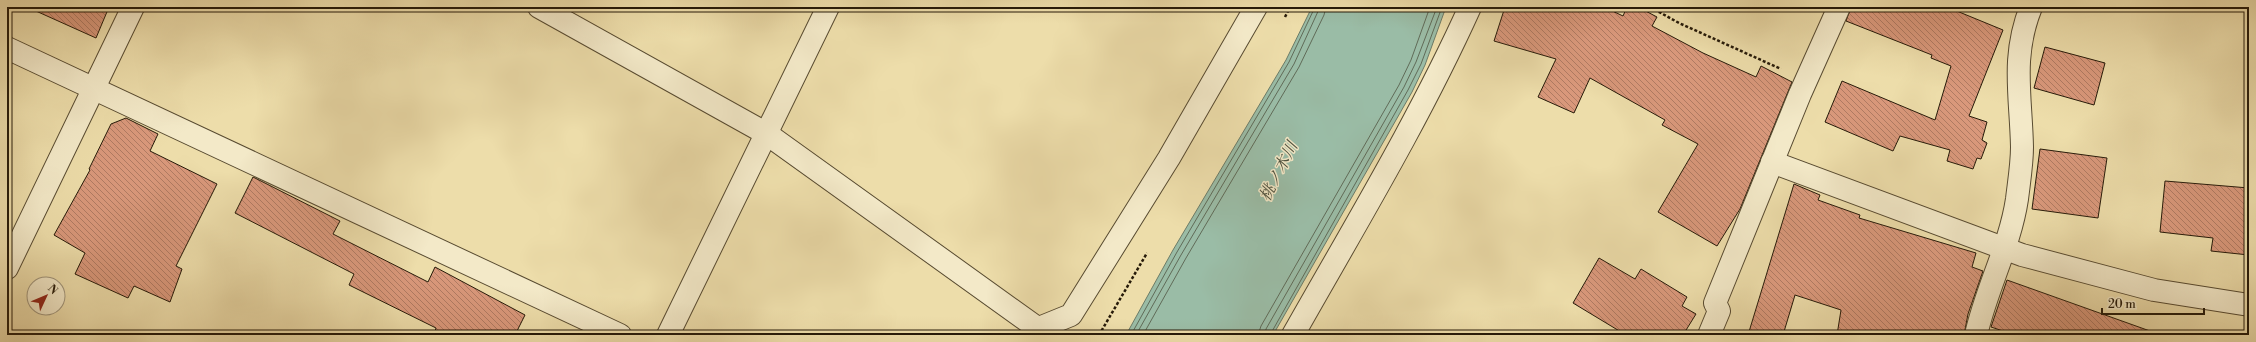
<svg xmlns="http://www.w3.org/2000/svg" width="2256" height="342" font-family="'Libre Bodoni','Noto Serif JP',serif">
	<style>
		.water { fill: #9abca6; stroke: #6c7b67 }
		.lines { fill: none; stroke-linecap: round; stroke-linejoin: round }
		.shore { stroke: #606b58; stroke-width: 1 }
		.building { fill: url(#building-back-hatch); stroke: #261a09 }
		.minor-casing { stroke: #584b31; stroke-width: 24 }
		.path { stroke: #261a09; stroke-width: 2.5; stroke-dasharray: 3 2; stroke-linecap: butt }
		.minor { stroke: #f3e9c8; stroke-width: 22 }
		.labels { text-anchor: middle; stroke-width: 3; stroke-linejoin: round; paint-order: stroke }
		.water-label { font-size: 16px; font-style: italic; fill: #4f5340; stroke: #f3e9c8 }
	</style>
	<defs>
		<pattern id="building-back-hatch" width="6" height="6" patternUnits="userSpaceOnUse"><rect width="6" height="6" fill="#d9987b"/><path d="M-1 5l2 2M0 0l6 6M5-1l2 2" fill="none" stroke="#b07b63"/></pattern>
	</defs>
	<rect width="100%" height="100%" fill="#edddaa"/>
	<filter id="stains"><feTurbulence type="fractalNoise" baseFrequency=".005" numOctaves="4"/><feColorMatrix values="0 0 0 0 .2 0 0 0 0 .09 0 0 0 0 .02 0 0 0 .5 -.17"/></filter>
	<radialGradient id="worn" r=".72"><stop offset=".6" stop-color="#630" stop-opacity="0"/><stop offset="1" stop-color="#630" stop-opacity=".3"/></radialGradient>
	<path class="water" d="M1312 7H1446L1425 65 1412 92 1273 335H1126L1173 250 1286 60Z"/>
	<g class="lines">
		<g class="shore">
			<path d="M1131 335 1177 252 1289 62 1315 7"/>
			<path d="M1136 335 1181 255 1294 64 1320 7"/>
			<path d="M1143 335 1186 258 1299 67 1324 15 1326 7"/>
			<path d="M1258 335 1261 326 1399 85 1411 60 1430 7"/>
			<path d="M1265 335 1266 329 1404 87 1416 62 1437 7"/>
			<path d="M1270 335 1408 90 1421 64 1442 7"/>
		</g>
	</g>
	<g class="building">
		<path d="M27 7H109L96 38Z"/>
		<path d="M1505 7H1604L1623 16 1627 7H1638L1657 17 1652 26 1703 53 1756 77 1761 66 1792 82 1740 209 1717 246 1658 212 1698 144 1662 125 1665 120 1590 78 1574 113 1538 97 1556 59 1494 41Z"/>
		<path d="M1851 7H1947L2003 30 1969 116 1987 122 1982 140 1987 143 1981 159 1977 158 1973 169 1947 161 1950 150 1900 136 1893 151 1825 122 1842 81 1935 120 1951 66 1931 58 1932 55 1846 21Z"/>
		<path d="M2045 47 2105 63 2094 105 2034 88Z"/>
		<path d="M126 118 158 134 150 151 217 184 176 266 182 269 170 302 134 286 128 298 75 274 85 253 54 235 90 170 89 169 111 124Z"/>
		<path d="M2040 149 2107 158 2098 218 2032 209Z"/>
		<path d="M253 177 340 221 333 234 428 282 435 267 525 315 515 335H434L436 328 349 285 354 274 235 213Z"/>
		<path d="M2165 181 2249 188V255L2211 251 2213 238 2160 232Z"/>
		<path d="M1794 184 1820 195 1818 200 1860 215 1859 218 1976 253 1972 267 1983 271 1968 314 1964 335H1837L1841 310 1795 295 1783 335H1748Z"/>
		<path d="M1599 258 1635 279 1641 269 1687 297 1682 306 1696 314 1683 335H1626L1573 303Z"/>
		<path d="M2007 280 2150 331 2149 335H2015L1991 327Z"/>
	</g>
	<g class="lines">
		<defs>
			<g id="minor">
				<path d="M539 7 767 134 1047 335"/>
				<path d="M7 48 620 335"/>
				<path d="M1772 162 2022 255 2154 290 2249 305"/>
				<path d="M7 268 133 7"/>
				<path d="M668 335 828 7"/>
				<path d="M1034 335 1039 328 1071 315 1169 158 1256 7"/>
				<path d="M1293 335C1354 227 1419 120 1470 7"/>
				<path d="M1709 335 1719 311 1715 303 1800 94 1839 7"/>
				<path d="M1976 335C1986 289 2010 246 2017 199 2019 182 2022 164 2022 147 2021 96 2011 57 2031 7"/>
			</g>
		</defs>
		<use href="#minor" class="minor-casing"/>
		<g class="path">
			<path d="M1650 7 1679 23 1781 69"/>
			<path d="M1285 17 1290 7"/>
			<path d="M1099 335 1147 253"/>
		</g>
		<use href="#minor" class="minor"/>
	</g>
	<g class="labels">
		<g class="water-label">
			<text transform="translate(1278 171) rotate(-63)" y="6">桃ノ木川</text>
		</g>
	</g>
	<rect width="2256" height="342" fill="none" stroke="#edddaa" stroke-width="24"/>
	<rect x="8" y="8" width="2240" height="326" fill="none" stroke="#261a09" stroke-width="2"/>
	<rect x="12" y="12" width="2232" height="318" fill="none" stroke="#261a09"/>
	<g transform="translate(46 296) rotate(46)"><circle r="19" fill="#f3e9c8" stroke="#a1967c"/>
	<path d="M0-3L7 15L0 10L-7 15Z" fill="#8f2418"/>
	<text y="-6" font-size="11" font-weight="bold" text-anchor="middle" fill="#261a09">N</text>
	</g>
	<path d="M2102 308v6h102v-6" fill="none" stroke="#261a09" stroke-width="2"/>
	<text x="2108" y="308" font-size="12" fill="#261a09" stroke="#f3e9c8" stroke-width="3" paint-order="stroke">20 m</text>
	<rect width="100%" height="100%" filter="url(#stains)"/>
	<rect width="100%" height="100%" fill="url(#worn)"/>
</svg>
